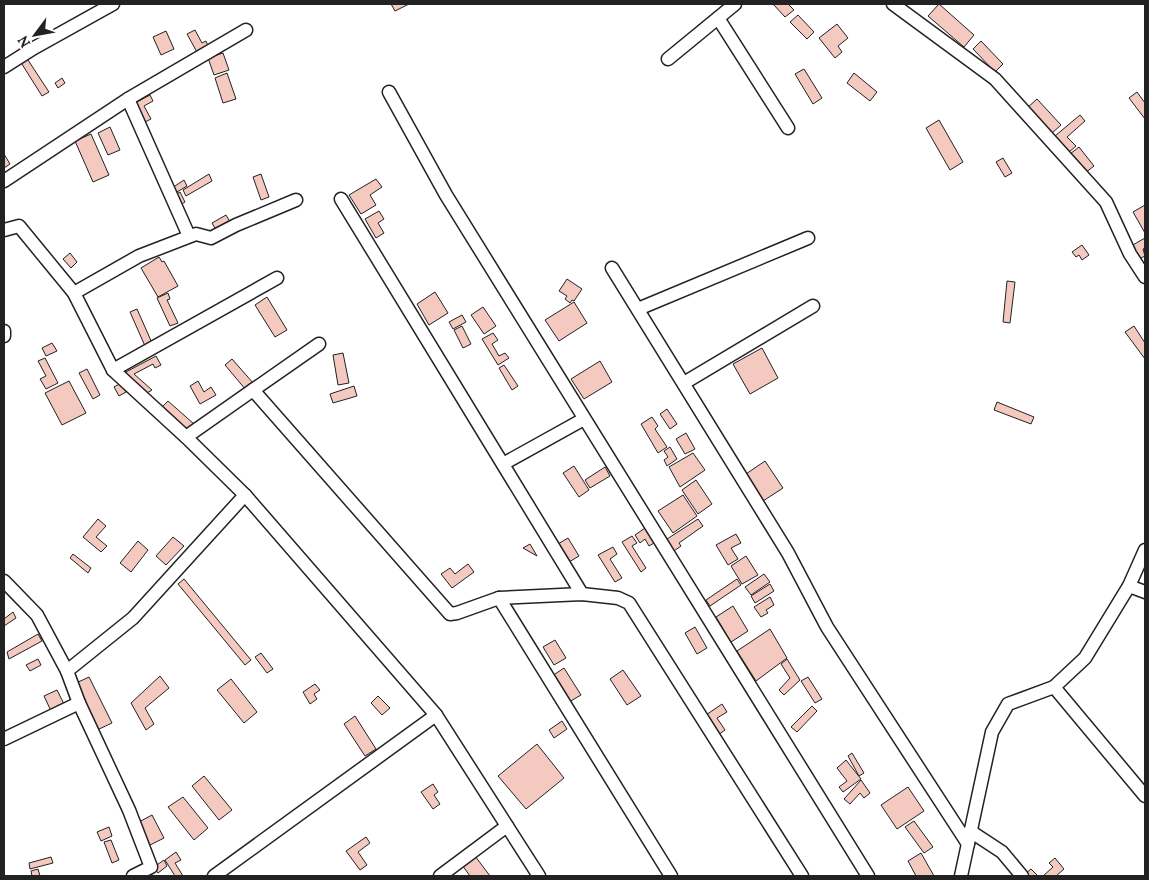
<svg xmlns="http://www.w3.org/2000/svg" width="1149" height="880" font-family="Lora,serif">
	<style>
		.building { fill: #f3c9c0; stroke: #222 }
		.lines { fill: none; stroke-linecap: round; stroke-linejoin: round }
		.minor-casing { stroke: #222; stroke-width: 15 }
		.minor { stroke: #fff; stroke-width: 12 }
	</style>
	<rect width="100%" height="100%" fill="#fff"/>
	<g class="building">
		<path d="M391 4H409L395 11Z"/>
		<path d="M773 4H788L794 10 785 17Z"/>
		<path d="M939 4 974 35 964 47 928 16Z"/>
		<path d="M798 15 814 32 807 39 790 22Z"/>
		<path d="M837 24 848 38 838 46 842 52 835 58 819 38Z"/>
		<path d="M195 30 202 43 206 41 209 48 198 54 187 34Z"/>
		<path d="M166 31 174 49 161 55 153 37Z"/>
		<path d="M981 41 1003 64 995 72 973 49Z"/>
		<path d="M223 53 229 70 214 75 208 58Z"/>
		<path d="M26 57 49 92 42 96 20 61Z"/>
		<path d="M804 69 822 98 813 104 795 74Z"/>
		<path d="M227 73 236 99 223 103 215 78Z"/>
		<path d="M854 73 877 92 870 101 847 83Z"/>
		<path d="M62 78 65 83 58 88 55 83Z"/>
		<path d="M1137 92 1145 103V119L1129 98Z"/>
		<path d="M150 95 153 101 144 106 151 119 145 122 135 103Z"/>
		<path d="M1037 99 1061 125 1051 134 1027 108Z"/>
		<path d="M1080 115 1085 121 1067 137 1076 146 1069 152 1055 136Z"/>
		<path d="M939 120 963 162 950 170 926 128Z"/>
		<path d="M110 127 120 150 108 155 98 133Z"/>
		<path d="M91 134 109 175 93 182 75 141Z"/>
		<path d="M1079 147 1094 166 1085 173 1070 154Z"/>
		<path d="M4 154 10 164 4 168Z"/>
		<path d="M1003 158 1012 173 1005 177 996 162Z"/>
		<path d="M209 174 212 181 186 196 183 190Z"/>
		<path d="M261 174 269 197 261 200 253 177Z"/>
		<path d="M376 179 382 187 370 195 376 205 361 214 349 195Z"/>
		<path d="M184 180 187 186 172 195 169 190Z"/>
		<path d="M180 192 185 202 178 206 173 196Z"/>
		<path d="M1145 205V233L1133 212Z"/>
		<path d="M379 211 384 219 378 223 384 233 376 238 365 219Z"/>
		<path d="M226 215 230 222 216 230 212 223Z"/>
		<path d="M1145 238V248L1143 249 1145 256 1139 259 1131 246Z"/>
		<path d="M1082 245 1089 255 1082 260 1079 255 1076 257 1072 252Z"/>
		<path d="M70 253 77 262 71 268 63 259Z"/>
		<path d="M159 257 162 262 164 261 178 286 158 297 141 268Z"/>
		<path d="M567 279 582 289 574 301 572 300 570 303 565 299 567 296 559 291Z"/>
		<path d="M1007 281 1015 282 1010 323 1003 322Z"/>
		<path d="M435 292 448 313 429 325 417 304Z"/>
		<path d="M168 293 170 299 167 300 178 323 170 326 157 298Z"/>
		<path d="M267 297 287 330 275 337 255 305Z"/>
		<path d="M574 302 587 323 559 341 545 320Z"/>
		<path d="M483 307 496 326 484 334 471 315Z"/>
		<path d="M137 309 152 343 145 346 130 312Z"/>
		<path d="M462 315 466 322 453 329 449 322Z"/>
		<path d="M462 326 471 344 463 348 454 330Z"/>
		<path d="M1134 326 1145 343V359L1125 332Z"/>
		<path d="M493 333 498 340 492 344 499 356 505 353 509 358 498 365 482 339Z"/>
		<path d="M52 343 57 351 46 356 42 348Z"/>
		<path d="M762 348 778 378 750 394 733 364Z"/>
		<path d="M343 353 349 383 338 385 333 355Z"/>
		<path d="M156 356 161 365 155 368 153 364 134 374 152 390 147 393 124 373Z"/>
		<path d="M45 358 58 383 46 389 40 379 46 376 38 361Z"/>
		<path d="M232 359 254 384 246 390 225 365Z"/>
		<path d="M600 361 612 382 584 399 571 379Z"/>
		<path d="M504 365 518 386 512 390 499 368Z"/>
		<path d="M87 369 100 395 93 399 79 373Z"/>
		<path d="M69 381 86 413 62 425 45 393Z"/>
		<path d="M198 381 204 392 211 387 216 395 200 404 190 386Z"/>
		<path d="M121 383 126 392 119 396 114 387Z"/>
		<path d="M354 386 357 396 333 403 330 394Z"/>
		<path d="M168 401 194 424 188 431 162 407Z"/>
		<path d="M997 402 1034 417 1031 424 994 410Z"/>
		<path d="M667 409 677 424 670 429 660 414Z"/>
		<path d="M652 417 658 426 655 429 667 447 658 453 641 424Z"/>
		<path d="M686 433 695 449 685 454 676 439Z"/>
		<path d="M670 447 677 459 667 466 664 460 668 457 664 451Z"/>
		<path d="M693 453 705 470 680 487 669 467Z"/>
		<path d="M765 461 783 488 763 501 746 474Z"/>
		<path d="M574 466 589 490 579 497 563 473Z"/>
		<path d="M605 467 610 476 590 488 585 480Z"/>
		<path d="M696 480 712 504 698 514 682 490Z"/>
		<path d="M683 495 697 516 673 533 658 511Z"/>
		<path d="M98 519 106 526 96 537 107 546 101 552 83 537Z"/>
		<path d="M698 519 703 526 679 543 681 546 674 551 667 539Z"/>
		<path d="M645 528 654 543 649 546 645 539 640 543 635 535Z"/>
		<path d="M736 534 741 543 731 548 738 559 728 565 716 545Z"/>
		<path d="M632 536 637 543 632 546 646 568 641 572 622 542Z"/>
		<path d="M173 537 184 546 166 565 156 556Z"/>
		<path d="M568 538 579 556 569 562 558 544Z"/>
		<path d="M138 541 148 550 131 572 120 563Z"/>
		<path d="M530 544 537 556 523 548Z"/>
		<path d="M613 547 617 554 610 559 622 578 615 582 598 555Z"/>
		<path d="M73 554 91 568 88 573 70 558Z"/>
		<path d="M746 556 758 575 742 584 731 566Z"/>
		<path d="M468 564 474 572 452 588 441 574 450 568 455 574Z"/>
		<path d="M764 574 770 582 751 595 745 587Z"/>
		<path d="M184 579 251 660 245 665 178 584Z"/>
		<path d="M737 579 741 585 710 606 706 600Z"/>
		<path d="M770 584 774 591 755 603 751 596Z"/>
		<path d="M770 597 774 605 766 610 768 613 761 617 754 607Z"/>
		<path d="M733 606 748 631 731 642 716 617Z"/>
		<path d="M13 612 16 618 4 626V619Z"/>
		<path d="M695 627 707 648 697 654 685 633Z"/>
		<path d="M770 629 787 658 756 681 737 651Z"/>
		<path d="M38 634 42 641 9 659 7 652Z"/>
		<path d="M555 640 566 658 554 665 543 647Z"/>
		<path d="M261 653 273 669 267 673 255 657Z"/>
		<path d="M38 659 41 665 30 671 26 665Z"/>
		<path d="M787 659 800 680 784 695 779 690 790 678 781 664Z"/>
		<path d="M564 668 581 695 569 702 552 676Z"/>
		<path d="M623 670 641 696 627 705 610 679Z"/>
		<path d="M160 676 169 688 145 708 154 724 146 730 131 703Z"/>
		<path d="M89 677 112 723 97 730 74 684Z"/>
		<path d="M808 677 822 699 815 703 801 681Z"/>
		<path d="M231 679 257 712 244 723 217 690Z"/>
		<path d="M315 684 320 690 314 694 317 699 310 704 303 692Z"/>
		<path d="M57 690 64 704 51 711 44 696Z"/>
		<path d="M378 696 390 708 382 715 371 703Z"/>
		<path d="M722 704 727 712 717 718 725 730 718 735 706 715Z"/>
		<path d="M812 706 817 711 797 732 791 727Z"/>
		<path d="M355 716 376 749 365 756 344 724Z"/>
		<path d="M562 721 567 729 554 738 549 730Z"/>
		<path d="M537 744 564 778 526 809 498 776Z"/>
		<path d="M852 753 864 773 859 776 848 756Z"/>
		<path d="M846 760 861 779 843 792 839 787 847 781 837 768Z"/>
		<path d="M204 776 232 810 219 820 192 786Z"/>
		<path d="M861 780 870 793 864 798 860 793 850 804 844 799Z"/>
		<path d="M433 784 438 792 434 795 440 804 433 809 421 792Z"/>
		<path d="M908 787 924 811 897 829 881 805Z"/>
		<path d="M183 797 208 828 194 840 168 807Z"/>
		<path d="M152 815 164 838 148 846 137 823Z"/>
		<path d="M914 821 933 847 924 853 905 827Z"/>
		<path d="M109 827 112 836 101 841 97 832Z"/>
		<path d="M366 837 370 843 358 852 367 865 360 870 346 851Z"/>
		<path d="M111 840 119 860 112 863 104 842Z"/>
		<path d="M176 852 181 860 175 863 183 876H175L165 860Z"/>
		<path d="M921 853 934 876H916L908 861Z"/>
		<path d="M475 856 490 876H470L462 865Z"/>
		<path d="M51 857 53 863 30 869 29 863Z"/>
		<path d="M1055 858 1064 869 1056 876H1043L1053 867 1049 863Z"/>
		<path d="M164 860 167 866 158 873 154 867Z"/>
		<path d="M38 869 40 876H32L31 871Z"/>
		<path d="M1031 869 1038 876H1025L1024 875Z"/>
	</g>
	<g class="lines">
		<defs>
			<g id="minor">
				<path d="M893 4 995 79 1106 202 1130 254 1145 277"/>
				<path d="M718 18 788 128"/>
				<path d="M668 59 735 4"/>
				<path d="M4 67 34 48 113 4"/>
				<path d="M389 92 446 195 868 876"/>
				<path d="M128 99 189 236"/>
				<path d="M4 181 128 99 246 30"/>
				<path d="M341 199 582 594"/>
				<path d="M4 230 19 226 74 293 113 370 186 437 245 495 436 715 539 876"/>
				<path d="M612 268 788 553 827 627 968 844"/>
				<path d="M74 293 139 256 196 234 211 238 236 225 296 200"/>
				<path d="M638 309 808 238"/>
				<path d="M4 331V336"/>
				<path d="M113 370 277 278"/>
				<path d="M684 383 813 306"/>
				<path d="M253 390 319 344"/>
				<path d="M186 437 253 390 450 614 457 613 499 598 582 594 618 598 629 603 802 876"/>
				<path d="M503 464 584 419"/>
				<path d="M4 581 37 615 67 671 79 703 129 810 151 867 133 876"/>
				<path d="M1129 586 1145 592"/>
				<path d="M499 598 671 876"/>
				<path d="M67 671 133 618 245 495"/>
				<path d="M1054 687 1145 796"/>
				<path d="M4 739 79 703"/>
				<path d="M970 831 1002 852 1022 876"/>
				<path d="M214 876 436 715"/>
				<path d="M440 876 507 826"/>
				<path d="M961 876 992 732 1008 704 1054 687 1085 658 1129 586 1145 550"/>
			</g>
		</defs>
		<use href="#minor" class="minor-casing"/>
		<use href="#minor" class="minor"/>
	</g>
	<rect width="1149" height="880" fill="none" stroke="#222222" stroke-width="10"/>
	<g transform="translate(35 35) rotate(238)" stroke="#ffffff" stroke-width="4" paint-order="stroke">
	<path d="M0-4L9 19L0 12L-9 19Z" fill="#222222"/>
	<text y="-8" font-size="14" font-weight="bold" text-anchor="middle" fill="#222222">N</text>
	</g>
</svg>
